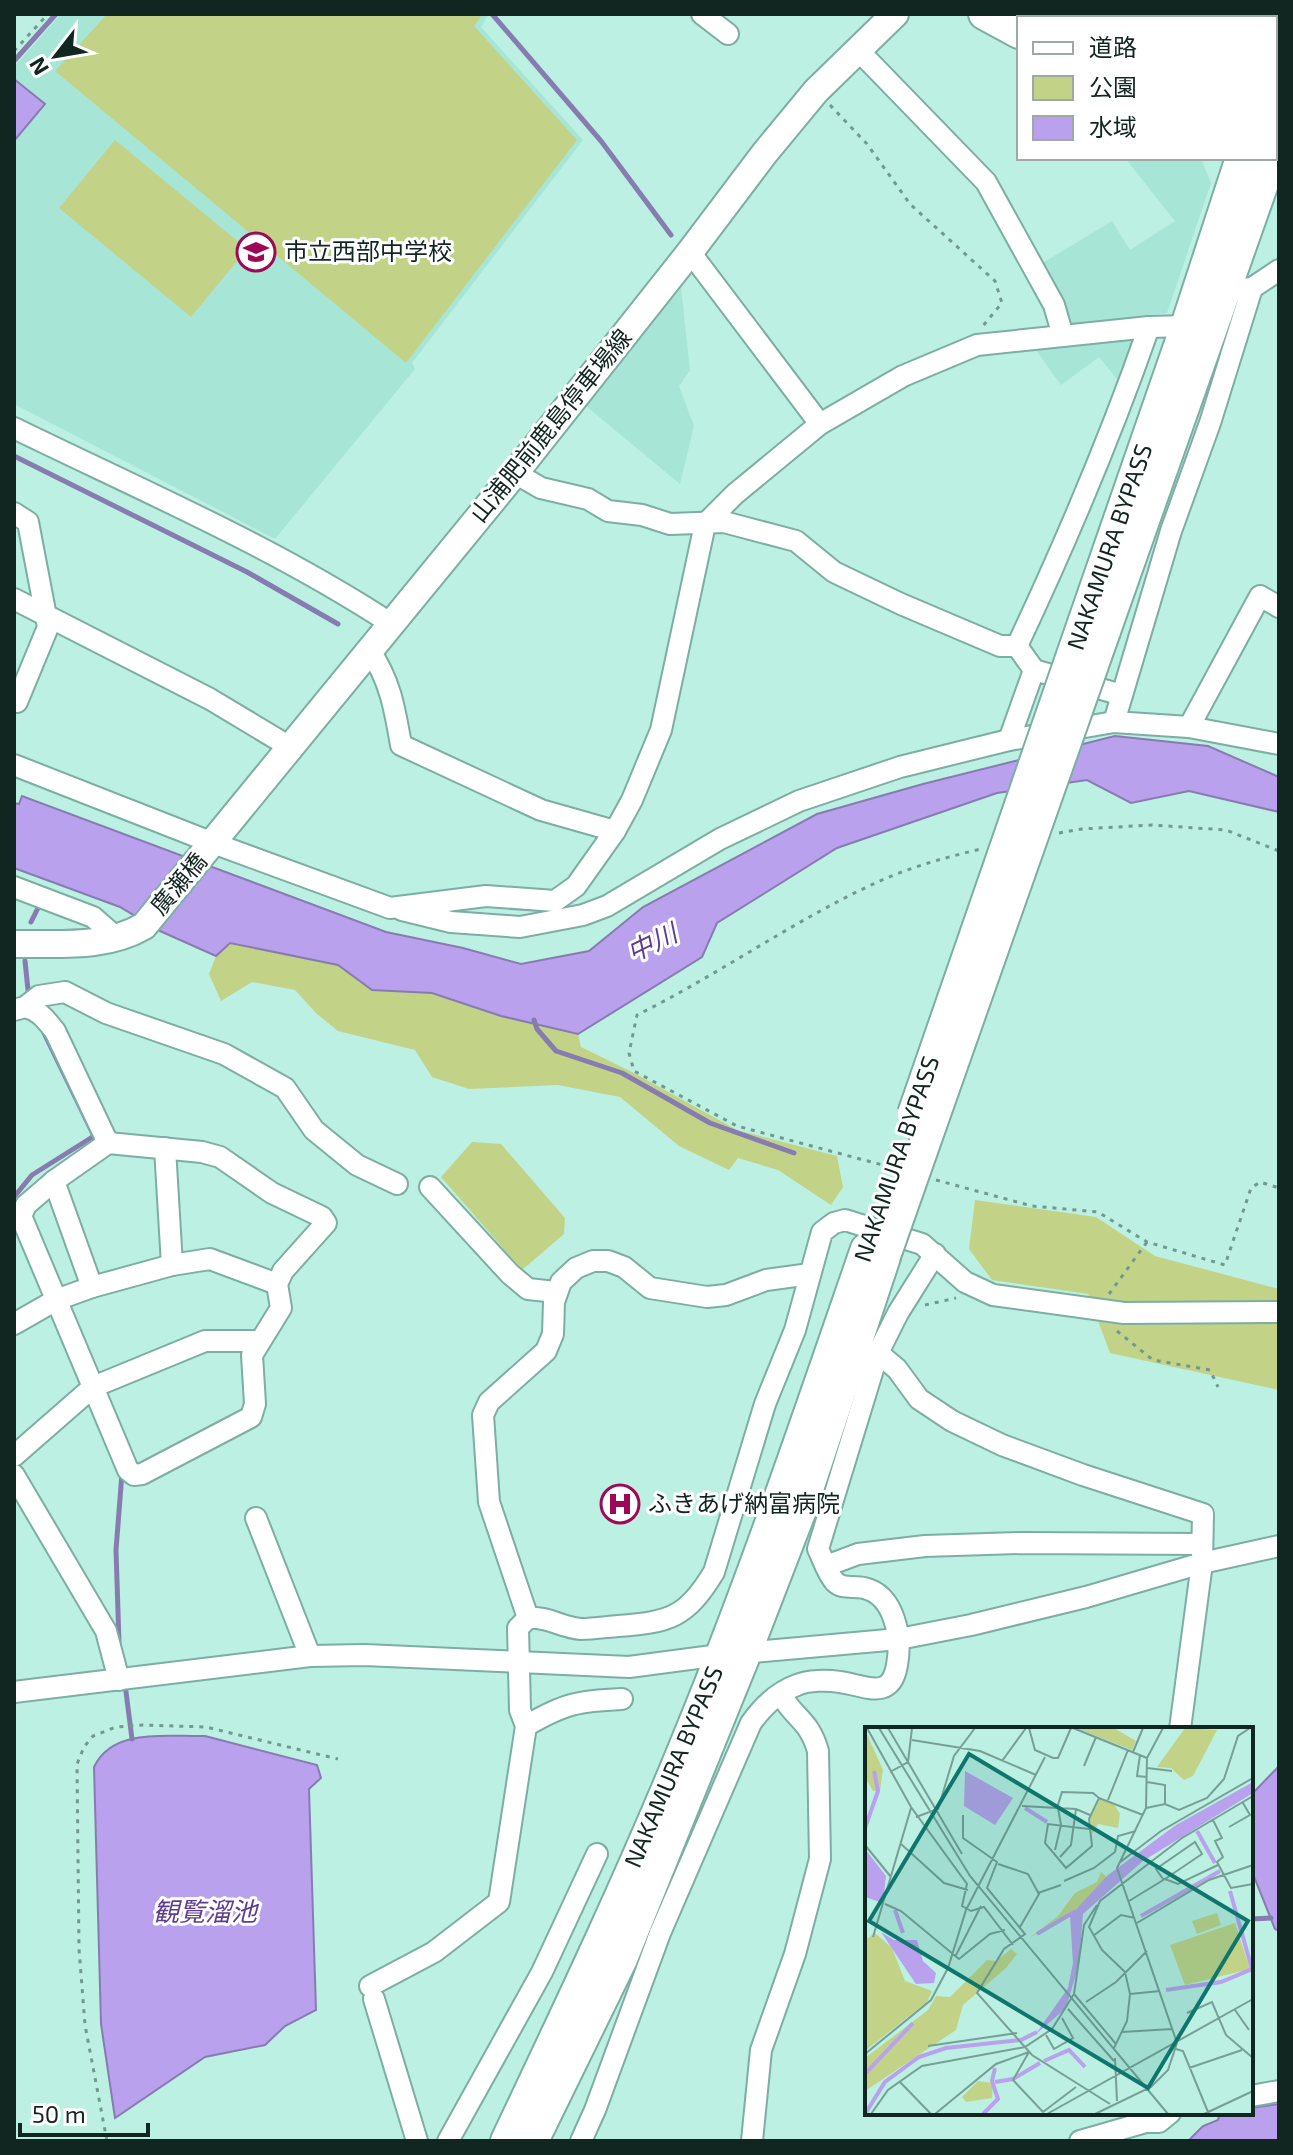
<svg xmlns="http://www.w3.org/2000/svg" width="1293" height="2155" font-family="'Exo 2','Noto Sans JP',sans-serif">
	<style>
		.built { fill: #a7e6d7 }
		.green { fill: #c2d388 }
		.water { fill: #b9a1ed; stroke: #877cb0; stroke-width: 2 }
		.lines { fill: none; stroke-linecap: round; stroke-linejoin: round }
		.stream { stroke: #877cb0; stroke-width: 5 }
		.minor-casing { stroke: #7caea3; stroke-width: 24 }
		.major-casing { stroke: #7caea3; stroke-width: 30 }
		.highway-casing { stroke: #7caea3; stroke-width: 34 }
		.path { stroke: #729990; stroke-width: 3; stroke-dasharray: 4 6; stroke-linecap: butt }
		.minor { stroke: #fff; stroke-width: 20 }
		.major { stroke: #fff; stroke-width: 26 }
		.highway { stroke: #fff; stroke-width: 30 }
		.highway-bridge-casing { stroke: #7caea3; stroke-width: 34; stroke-linecap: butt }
		.highway-bridge { stroke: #fff; stroke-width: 30 }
		.labels { text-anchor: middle; stroke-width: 6; stroke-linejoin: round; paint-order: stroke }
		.poi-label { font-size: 24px; fill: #112521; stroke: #fff; text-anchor: start }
		.street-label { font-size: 24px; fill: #112521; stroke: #fff }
		.water-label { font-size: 26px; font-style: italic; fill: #5e3c94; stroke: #fff }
		.inset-river { fill: none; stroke: #b9a1ed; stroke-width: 4 }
		.inset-road { fill: none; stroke: #779f95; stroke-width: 2 }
		.view { fill: #0f766e; fill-opacity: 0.15; stroke: #0f766e; stroke-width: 4 }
		.inset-edge { fill: none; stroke: #112521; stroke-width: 4 }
	</style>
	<rect width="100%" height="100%" fill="#bbf0e3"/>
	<g class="built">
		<path d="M61 14H489L481 27 583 140 412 363 415 369 275 539 14 404V67Z"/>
		<path d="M1036 14H1274L1273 18H1044Z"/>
		<path d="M1125 158H1197L1202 161 1211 183 1167 313 1147 315 1121 384 1099 357 1061 385 1033 346 1071 337 1065 306 1041 264 1112 221 1130 250 1175 221Z"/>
		<path d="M681 287 690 370 679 386 694 426 680 484 586 406Z"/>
	</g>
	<g class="green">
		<path d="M107 14H483L474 26 577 140 406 363 55 71Z"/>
		<path d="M115 140 247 249 191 317 59 208Z"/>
		<path d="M230 943 339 965 372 990 432 993 501 1016 578 1034 581 1047 634 1073 737 1130 837 1156 843 1187 831 1205 778 1170 738 1158 729 1170 679 1146 620 1097 558 1085 469 1089 432 1077 415 1050 338 1031 317 1014 295 990 252 982 221 1001 209 974 216 956Z"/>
		<path d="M472 1142 501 1144 565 1218 564 1234 522 1270 441 1177Z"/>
		<path d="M975 1200 1096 1217 1155 1256 1279 1289V1390L1110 1353 1088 1294 992 1280 969 1249Z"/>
	</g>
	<g class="water">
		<path d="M14 79 45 104 14 141Z"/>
		<path d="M1115 736 1208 746 1279 777V812L1189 791 1131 803 1087 780 997 793 837 848 717 923 702 957 578 1034 501 1016 432 993 372 990 338 965 230 943 216 956 160 931 120 907 14 868V803L19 804 22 796 386 932 463 948 521 964 589 951 643 907 817 814 923 784Z"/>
		<path d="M205 1736 317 1765 321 1778 309 1789 316 2010 285 2026 265 2045 205 2057 115 2118 101 2024 94 1767C113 1727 168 1737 205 1736Z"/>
		<path d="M1279 1766V1931L1275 1929 1251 1869V1795Z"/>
		<path d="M1279 2104V2141H1188L1203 2126 1218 2120 1220 2113H1251V2108Z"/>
	</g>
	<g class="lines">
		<g class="stream">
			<path d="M492 14 601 141 671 235"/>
			<path d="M14 61 56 14"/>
			<path d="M14 456 247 572 338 624"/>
			<path d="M31 922 41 902"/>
			<path d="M25 961 28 990"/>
			<path d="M534 1020 537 1029 556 1051 622 1073 710 1123 794 1153"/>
			<path d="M14 1197 32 1175 94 1136 44 1033"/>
			<path d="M119 1643 116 1550 122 1473"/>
			<path d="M125 1684 132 1739"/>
			<path d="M1251 1919 1271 1918"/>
		</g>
		<defs>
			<g id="minor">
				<path d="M702 14 728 34"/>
				<path d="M858 50 986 182 1054 305 1063 336"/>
				<path d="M690 252 820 424"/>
				<path d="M1241 289 1252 288 1279 270"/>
				<path d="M14 428C141 490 272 546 390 623"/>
				<path d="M515 473 541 488 588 499 608 511 642 515 670 524 724 522 796 541 834 572 901 604 1000 646H1017"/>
				<path d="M14 513 28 522 48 627 17 702 14 700"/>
				<path d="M14 599 210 699 290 747"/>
				<path d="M369 650C390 679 395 710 401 745L541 810 615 831"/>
				<path d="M1034 670 1122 695"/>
				<path d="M1114 722 1171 531 1210 423 1252 288"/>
				<path d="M1189 727 1260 596 1279 607"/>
				<path d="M1009 740 1034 670 1017 646C1066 542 1111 436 1149 327"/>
				<path d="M14 765 213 843 390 908 486 896 555 901 576 886 615 831 632 800 661 730 705 524 735 494 820 424 903 376 977 345 1149 327 1186 326"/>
				<path d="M14 887 93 917 117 938"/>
				<path d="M402 910 451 922 520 927 583 915 607 906 720 839 799 801 900 767 1009 740 1114 722 1189 727 1279 744"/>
				<path d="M25 1007C39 1010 46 1020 55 1031L108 1143"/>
				<path d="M14 1010 25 1007 39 996 65 992 106 1013 224 1054 285 1088 314 1130 357 1165 397 1184"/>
				<path d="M165 1148 172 1265"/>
				<path d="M54 1181 92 1287"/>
				<path d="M430 1187 510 1274 528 1289 556 1292"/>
				<path d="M14 1220 21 1216 26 1205 54 1181 108 1143 202 1152 220 1157 272 1193 322 1217 326 1223 283 1271 277 1284 281 1308 252 1355 255 1404 251 1417 142 1474 134 1475 128 1470 21 1216"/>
				<path d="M14 1324 56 1300 92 1287 172 1265 210 1259 277 1284"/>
				<path d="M878 1353 897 1369 919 1399 952 1421 1002 1445 1083 1475 1203 1514 1202 1563 1180 1729"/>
				<path d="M14 1456 93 1387 205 1341H260"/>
				<path d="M14 1475 106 1631 119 1680"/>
				<path d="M256 1518 310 1656"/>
				<path d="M826 1566 858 1554 925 1546 1021 1543 1202 1544"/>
				<path d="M528 1618 489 1502 483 1415 489 1402 546 1351 553 1334 554 1302 561 1282 576 1268 593 1261H608L624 1267 650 1288 707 1297 726 1295 766 1280 810 1274"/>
				<path d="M14 1692 310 1656 365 1655 629 1667 720 1655 899 1639 971 1625 1086 1597 1202 1563 1279 1546"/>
				<path d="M526 1726C565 1703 579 1701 622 1699"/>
				<path d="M370 1986 434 1952 499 1902 526 1726 520 1710 518 1628 528 1618C548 1616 562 1628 581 1629 593 1629 606 1627 618 1626 670 1622 686 1618 714 1572L765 1404 795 1330 822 1232 834 1223 845 1220 922 1244 965 1282 993 1295 1124 1313 1279 1312"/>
				<path d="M374 1999 417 2141"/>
				<path d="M1251 2096 1279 2091"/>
				<path d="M448 2141 542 1972 597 1854"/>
				<path d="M581 2141 595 2110 660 1933 751 1723C763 1706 778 1692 797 1685 809 1680 827 1680 840 1682 864 1685 891 1702 897 1665 902 1638 895 1595 864 1588 854 1585 843 1590 835 1582 827 1573 823 1559 818 1549L878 1353 898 1313 935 1254"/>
				<path d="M752 2141 761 2050 795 1954 820 1859 818 1751C809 1719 793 1718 781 1694"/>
				<path d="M1080 2141 1146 2122H1159L1170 2113"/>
			</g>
			<path id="major" d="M14 944C58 943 105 949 144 926L515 473 690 252 764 154 816 91 895 14"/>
			<g id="highway">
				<path d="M984 14 1019 33"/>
				<path d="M1275 62 1279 51"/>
				<path d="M1083 623 1186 326 1241 158"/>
				<path d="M1105 631 1272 158"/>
				<path d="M506 2141C570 2006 634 1871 690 1733 755 1574 810 1411 866 1249"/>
				<path d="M533 2141 621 1961 745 1655 801 1510 885 1257"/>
			</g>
		</defs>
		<use href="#minor" class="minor-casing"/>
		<use href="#major" class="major-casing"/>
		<use href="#highway" class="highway-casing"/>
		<g class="path">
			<path d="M14 51 48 14"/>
			<path d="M830 105 867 144 910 204 995 281 1002 303 982 327"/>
			<path d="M1059 833 1082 829 1152 825 1226 830 1279 851"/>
			<path d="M890 1167 737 1126 634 1071 629 1053 637 1015C720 974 797 918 882 880 914 866 947 857 981 849"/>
			<path d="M936 1180 1032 1206 1098 1212 1147 1242 1225 1265 1251 1188 1260 1182 1279 1188"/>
			<path d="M1109 1294 1147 1242"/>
			<path d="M925 1305 956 1298"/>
			<path d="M1117 1331 1153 1360 1210 1370 1218 1387"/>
			<path d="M107 2141 85 2025 79 1949 77 1764 84 1747 93 1736 116 1727 143 1725 206 1727 338 1759"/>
		</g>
		<use href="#minor" class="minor"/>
		<use href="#major" class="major"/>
		<use href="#highway" class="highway"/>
		<defs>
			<g id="highway-bridge">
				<path d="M913 1114 1083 623"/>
				<path d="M885 1256 1105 631"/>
			</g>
		</defs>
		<use href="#highway-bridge" class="highway-bridge-casing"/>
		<use href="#highway-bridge" class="highway-bridge"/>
	</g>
	<defs>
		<symbol id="school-ring" viewBox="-11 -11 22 22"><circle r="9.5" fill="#fff" stroke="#9d0955" stroke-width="1.5"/><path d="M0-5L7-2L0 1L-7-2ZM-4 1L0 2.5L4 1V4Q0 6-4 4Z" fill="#9d0955"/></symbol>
		<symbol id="hospital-ring" viewBox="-11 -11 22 22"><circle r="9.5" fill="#fff" stroke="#9d0955" stroke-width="1.5"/><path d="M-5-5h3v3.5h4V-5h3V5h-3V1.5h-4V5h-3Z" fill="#9d0955"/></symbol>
	</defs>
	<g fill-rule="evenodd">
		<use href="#school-ring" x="234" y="230" width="44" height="44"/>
		<use href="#hospital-ring" x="598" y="1482" width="44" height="44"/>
	</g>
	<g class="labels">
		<g class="poi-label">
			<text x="284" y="260">市立西部中学校</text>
			<text x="648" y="1512">ふきあげ納富病院</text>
		</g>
		<g class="street-label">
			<text transform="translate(551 426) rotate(-51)" y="8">山浦肥前鹿島停車場線</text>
			<text transform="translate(1110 547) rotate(-71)" y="8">NAKAMURA BYPASS</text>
			<text transform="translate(179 884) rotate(-50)" y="8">廣瀬橋</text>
			<text transform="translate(897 1159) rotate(-71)" y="8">NAKAMURA BYPASS</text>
			<text transform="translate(674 1767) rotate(-67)" y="8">NAKAMURA BYPASS</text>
		</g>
		<g class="water-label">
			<text transform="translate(652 943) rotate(-26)" y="9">中川</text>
			<text x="205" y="1921">観覧溜池</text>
		</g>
	</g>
	<g transform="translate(865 1727)">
		<rect width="388" height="388" fill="#bbf0e3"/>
		<path d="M211 1H249L271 14 267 23ZM320 1 352 3 328 49 319 53 306 41 292 40ZM0 3 18 43 15 64H8L0 50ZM235 72 249 77 255 87 253 101 233 97 227 107 225 92ZM236 145 243 151 205 189 164 211 193 189 210 166 232 155ZM352 186 356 198 332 207 327 194ZM370 196 385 242 320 258 305 218ZM10 206 27 221 40 254 67 264 62 275 0 324V213ZM146 222 152 227 141 241 98 278 91 303 0 364V331L63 283 71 269 85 270 122 233 131 234ZM113 354 128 356 127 371 101 375 97 370Z" fill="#c2d388"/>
		<path d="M100 44 148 71 130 98 99 79ZM388 55V66L278 134 218 187 214 237 201 281 170 308 203 261 208 236 205 189 243 148 311 98ZM0 122 21 149 18 176 0 170ZM16 205 29 213H52L58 234 71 246 69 256 51 257Z" fill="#b9a1ed"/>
		<path class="inset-river" d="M160 81 182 95M0 101 13 64 9 44M332 104 350 136M30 183 38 206M276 189 355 144M172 207 211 184M301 263 356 255 387 242 365 164M179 334 204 323 220 340M0 347 48 296M130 355 148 352 175 336M0 387 20 355 54 330 81 321 156 313 172 305M118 387 133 372 127 354 130 341"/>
		<path class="inset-road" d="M2 1 46 80 102 157 97 179 106 184 119 180 148 218M14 1 105 149 303 387M23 1 97 127M164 1 170 23 188 31H193L206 1M208 1 282 31M298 1 282 31 281 81 252 141 312 316M47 13 115 24 171 48M268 25 278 1M275 28 272 49 282 50M137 34 161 1M219 39 231 10M282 41 307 44M25 45 43 35 47 1M282 55 300 58V77M243 73 263 23M157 79 211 82 225 88M192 81 197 65 228 66 234 71M281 81 300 77 314 83 342 71 359 52 373 9 385 1M98 88V111L132 135 122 161 160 207 139 222 112 266 167 328 245 377M51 90 73 82 89 29 110 1M348 93 357 111 350 114 358 130 352 135 366 161 388 157M364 100 385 88 378 76M224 102 183 97 180 116 201 141 227 119 224 92 234 71 278 88M36 117 79 156 103 163M0 118 26 150M190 123 196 98 193 81M195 130 206 118 211 82M254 136 296 104 388 51M133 137 163 147 174 167 155 200M199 154 229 141 250 125 253 109 271 104M173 166 196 158M264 174 300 152 337 127 330 115 291 142 298 152H300L313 157 353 138M20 177 36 184 94 232 125 207 140 203M272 196 344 153 388 138M228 209 256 188 270 191M8 210 46 81M90 230 116 179M209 267 251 317M265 267 295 264M221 275 251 255 282 224M203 282 249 334M370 283 384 303M322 286 347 275 361 308 388 331M257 305 307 302M181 308 189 322 208 311 197 291M63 319 152 306M249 321 262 294 265 267 260 245 237 223 224 200 235 174 317 111 388 69M311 322 318 324 343 385M164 325 148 353 178 385 211 360M0 327 66 273 83 241 101 183 180 30M250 331 252 374M324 341 377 323M34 354 66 387M6 387 23 363 57 339 160 320 187 302 209 267 219 198 232 178M70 387 131 337 164 325M182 387 388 272M230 387 286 360 303 343 312 316M339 387 388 364"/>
		<path class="view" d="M104 27 383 194 283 361 4 194Z"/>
		<rect width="388" height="388" class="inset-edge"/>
	</g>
	<rect width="1293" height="2155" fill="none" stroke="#112521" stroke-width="32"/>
	<rect x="1017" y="16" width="260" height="144" fill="#ffffff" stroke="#a0a8a6" stroke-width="2"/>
	<rect x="1033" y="42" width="40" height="12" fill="#ffffff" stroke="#a0a8a6" stroke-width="2"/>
	<text x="1089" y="56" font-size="24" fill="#112521">道路</text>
	<rect x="1033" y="76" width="40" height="24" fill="#c2d388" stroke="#a0a8a6" stroke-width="2"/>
	<text x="1089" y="96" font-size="24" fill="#112521">公園</text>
	<rect x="1033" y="116" width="40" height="24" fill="#b9a1ed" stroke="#a0a8a6" stroke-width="2"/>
	<text x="1089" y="136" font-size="24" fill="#112521">水域</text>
	<g transform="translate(56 56) rotate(239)" stroke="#ffffff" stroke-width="6" paint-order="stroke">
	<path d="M0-6L14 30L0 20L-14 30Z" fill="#112521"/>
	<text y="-12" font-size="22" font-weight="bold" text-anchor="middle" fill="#112521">N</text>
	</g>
	<path d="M20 2123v12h128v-12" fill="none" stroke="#112521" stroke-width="4"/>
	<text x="32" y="2123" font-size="24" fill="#112521" stroke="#ffffff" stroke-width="6" paint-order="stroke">50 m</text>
</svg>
